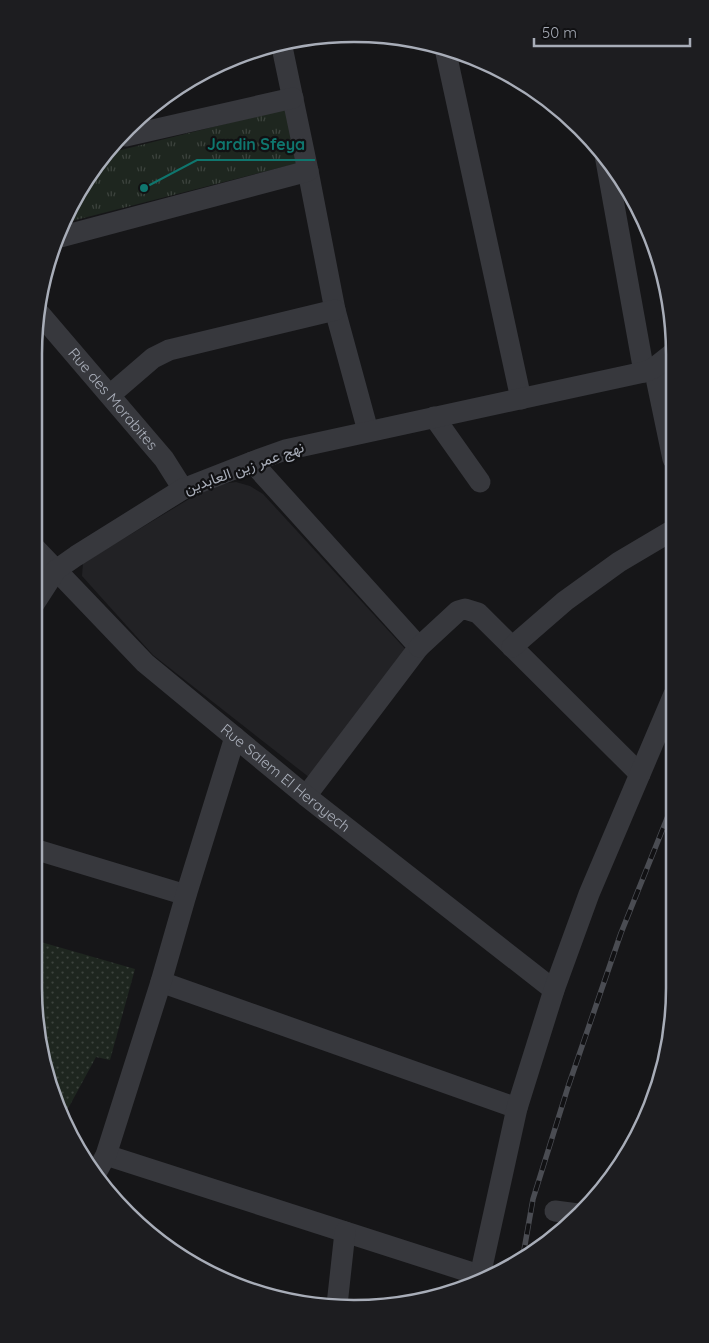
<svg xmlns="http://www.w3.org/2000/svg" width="709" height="1343" font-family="Quicksand,Vazirmatn,sans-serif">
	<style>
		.built { fill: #222225 }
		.grass { fill: url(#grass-dots) }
		.park { fill: url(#park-tufts) }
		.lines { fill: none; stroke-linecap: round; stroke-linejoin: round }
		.street { stroke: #37383d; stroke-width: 21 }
		.rail-casing { stroke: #4a4c52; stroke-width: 5.5 }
		.rail { stroke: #111113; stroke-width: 4; stroke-dasharray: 11; stroke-linecap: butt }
		.labels { text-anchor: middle; stroke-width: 4.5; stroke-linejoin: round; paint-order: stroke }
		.street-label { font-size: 15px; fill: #a8adb8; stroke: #111113 }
		.rim { fill: none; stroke: #a8adb8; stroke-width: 2.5 }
		.leader { fill: none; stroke: #0f766e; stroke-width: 2 }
		.callout-dot { fill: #0f766e; stroke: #111113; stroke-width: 2 }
		.callout-label { font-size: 16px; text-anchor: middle; font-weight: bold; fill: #0f766e; stroke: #111113; stroke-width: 4.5; stroke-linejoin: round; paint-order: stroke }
	</style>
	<defs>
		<pattern id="grass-dots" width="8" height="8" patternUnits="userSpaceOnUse" patternTransform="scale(1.25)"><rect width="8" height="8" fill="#1e261f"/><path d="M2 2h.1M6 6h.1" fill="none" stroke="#3c433d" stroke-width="1.8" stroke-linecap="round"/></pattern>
		<pattern id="park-tufts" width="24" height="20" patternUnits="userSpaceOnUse" patternTransform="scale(1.25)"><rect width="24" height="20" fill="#1e261f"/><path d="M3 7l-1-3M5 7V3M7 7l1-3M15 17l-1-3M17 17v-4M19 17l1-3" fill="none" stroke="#3c433d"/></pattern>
	</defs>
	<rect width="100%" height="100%" fill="#161618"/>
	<path class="built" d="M236 482 250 486 263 494 408 652 310 778 153 655 82 576 83 563 204 490 221 484Z"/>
	<path class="grass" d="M34 940 135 969 110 1060 96 1057 70 1105 63 1114 51 1092 34 988Z"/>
	<path class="park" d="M285 109 298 163 64 223 67 212 113 152Z"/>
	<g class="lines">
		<g class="street">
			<path d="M282 47 308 171 335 310 368 431"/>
			<path d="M446 53 521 399"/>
			<path d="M126 136 293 98"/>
			<path d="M605 155 644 372"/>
			<path d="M60 237 308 171"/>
			<path id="s1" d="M40 314 164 459 183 489"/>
			<path d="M654 368 673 459"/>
			<path d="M110 395 153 358 169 350 335 310"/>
			<path d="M434 417 480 482"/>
			<path d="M252 462 419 647 306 796"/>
			<path id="s2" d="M34 547 145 663 306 796 554 990"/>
			<path d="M34 604 56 570 76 556 183 489 252 462 285 450 644 372 654 368 673 353"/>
			<path d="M419 647 458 611 465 609 478 613 640 774"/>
			<path d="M512 647 565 601 619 562 673 530"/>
			<path d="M34 849 186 895"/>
			<path d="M161 982 517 1108"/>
			<path d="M106 1155 479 1275"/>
			<path d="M95 1175 106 1155 161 982 186 895 235 737"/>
			<path d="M555 1211 578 1214"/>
			<path d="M478 1285 517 1108 554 990 589 894 674 694"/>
			<path d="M337 1305 345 1232"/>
		</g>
		<defs>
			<path id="rail" d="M523 1256 533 1199 568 1087 621 933 674 801"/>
		</defs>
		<use href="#rail" class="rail-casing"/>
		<use href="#rail" class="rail"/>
	</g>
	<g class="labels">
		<g class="street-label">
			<text dy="5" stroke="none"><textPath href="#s1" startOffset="112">Rue des Morabites</textPath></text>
			<text transform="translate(244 468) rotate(-20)" y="5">نهج عمر زين العابدين</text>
			<text dy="5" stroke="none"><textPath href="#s2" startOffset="342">Rue Salem El Herayech</textPath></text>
		</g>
	</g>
	<path d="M0 0H709V1343H0ZM354 42H354A312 312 0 0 1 666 354V988A312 312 0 0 1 354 1300H354A312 312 0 0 1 42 988V354A312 312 0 0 1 354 42Z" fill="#1d1d20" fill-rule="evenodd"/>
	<path class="rim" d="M354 42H354A312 312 0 0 1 666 354V988A312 312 0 0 1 354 1300H354A312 312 0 0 1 42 988V354A312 312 0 0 1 354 42Z"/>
	<path class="leader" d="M144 188L197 160H315"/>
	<circle class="callout-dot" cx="144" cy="188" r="5"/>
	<g class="callout-label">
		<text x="256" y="150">Jardin Sfeya</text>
	</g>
	<path d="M534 38v8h156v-8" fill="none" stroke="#a8adb8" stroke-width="2.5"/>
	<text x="542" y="38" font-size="15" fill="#a8adb8" stroke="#111113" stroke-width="4" paint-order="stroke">50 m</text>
</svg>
